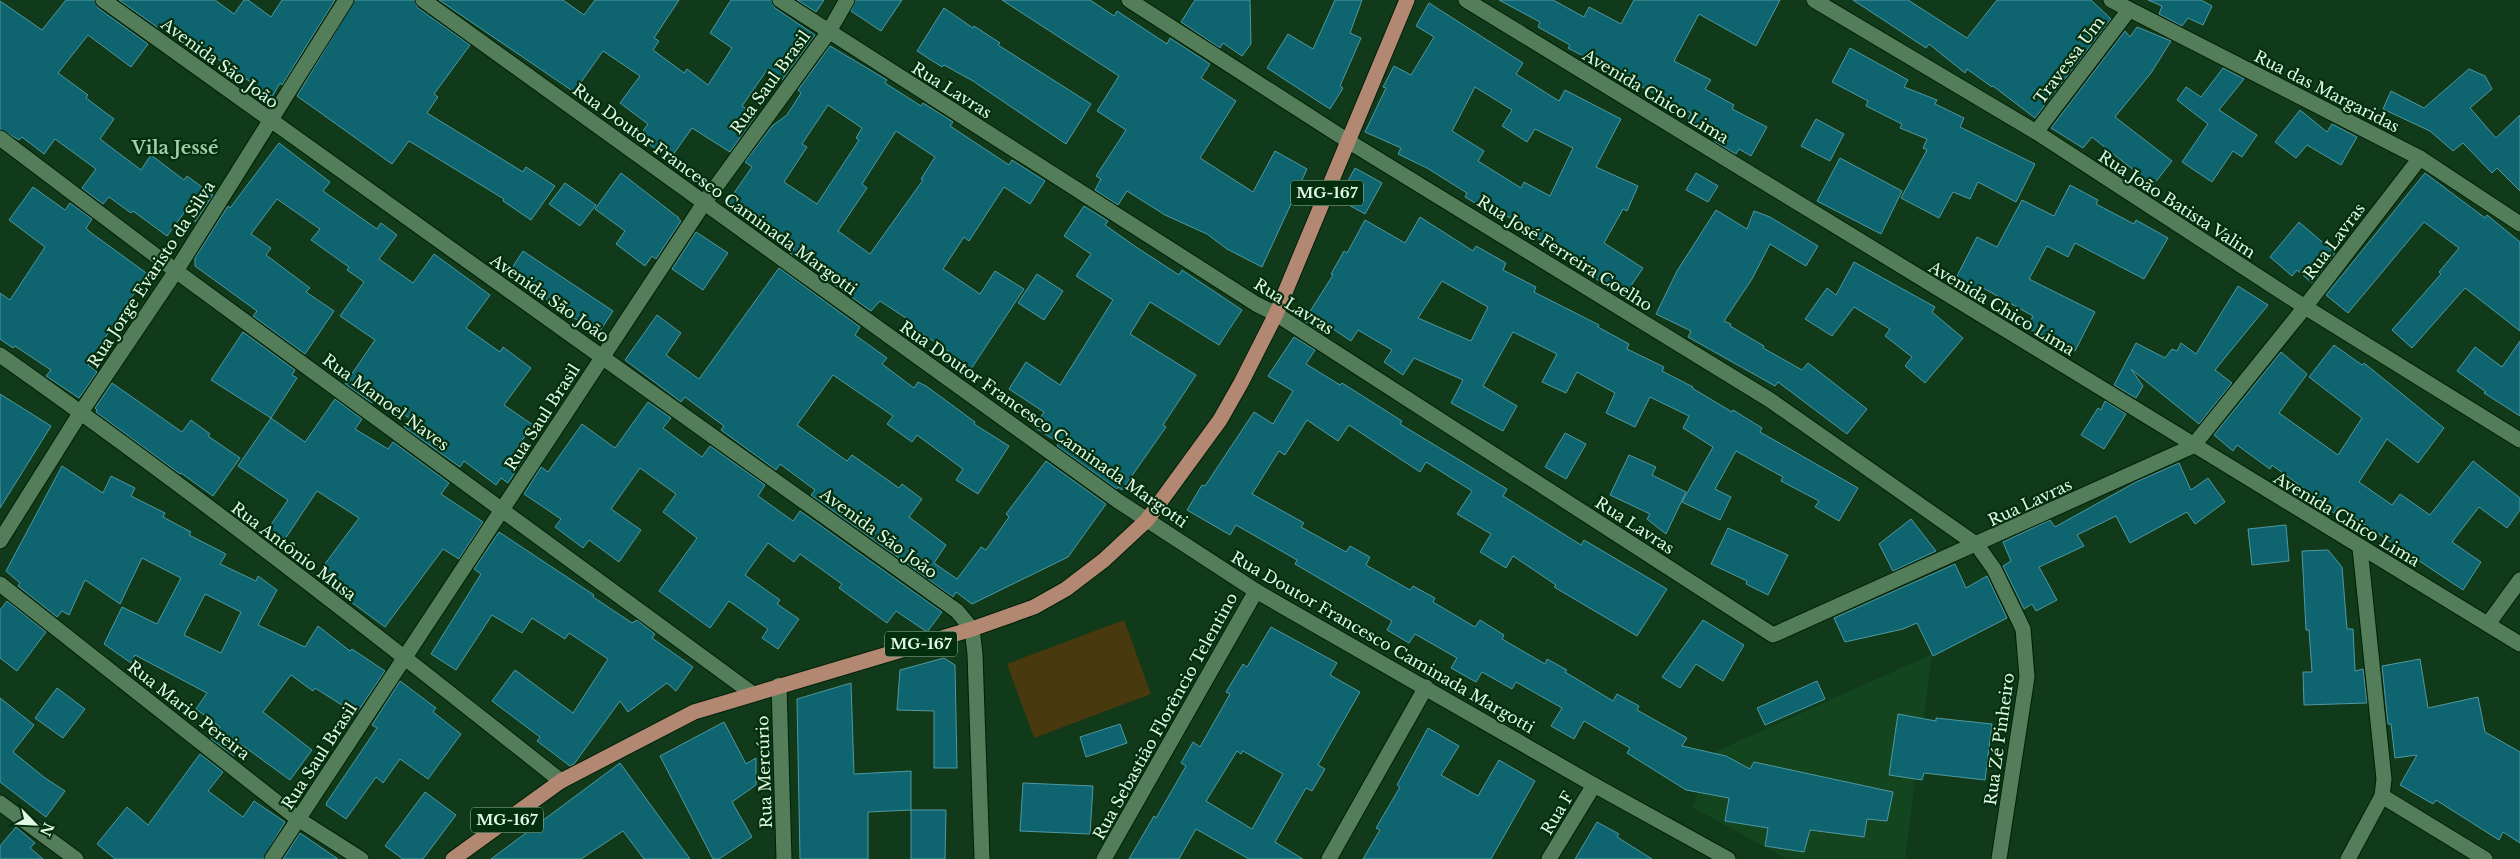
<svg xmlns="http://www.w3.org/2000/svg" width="2520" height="859" font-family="'Libre Baskerville',serif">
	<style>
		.built { fill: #13451f }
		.green { fill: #49390f }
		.building { fill: #0f656f; stroke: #5098a2; fill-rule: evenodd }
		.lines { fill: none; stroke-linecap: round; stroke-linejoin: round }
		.minor-casing { stroke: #011f07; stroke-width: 17 }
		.major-casing { stroke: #011f07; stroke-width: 17 }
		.minor { stroke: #547e59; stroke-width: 15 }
		.major { stroke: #b38872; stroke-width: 15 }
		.labels { text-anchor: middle; stroke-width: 4.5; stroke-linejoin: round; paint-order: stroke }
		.shield { fill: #042f0f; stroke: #9fbca4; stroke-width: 1 }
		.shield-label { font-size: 15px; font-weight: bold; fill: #e2f9e4 }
		.street-label { font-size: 16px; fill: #e2f9e4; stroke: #042f0f }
		.neighbourhood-label { font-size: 18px; font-weight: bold; fill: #a1cea6; stroke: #042f0f }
	</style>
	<rect width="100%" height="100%" fill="#103a19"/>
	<path class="built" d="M1932 654 1905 859H1787L1692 807 1717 751Z"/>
	<path class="green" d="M1124 620 1151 694 1034 738 1007 664Z"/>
	<g class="building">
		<path d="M66 0H94L98 8 148 44 131 67 88 35 58 73 88 95 86 98 114 119 100 139 141 170 151 155 184 180 187 176 213 195 195 222V198L167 236 133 211 131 213 109 197 103 204 82 188 96 169 55 139 44 154 22 137 19 140 0 129V1L42 30Z"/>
		<path d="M119 0H215L234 14 244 0H248L271 17 282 0H335L282 85 280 83 272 97 165 22 160 29Z"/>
		<path d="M355 0H414L418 8 470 45 434 94 438 97 427 113 523 172 526 167 555 186 531 220 503 201 504 199 409 141 392 164 297 96Z"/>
		<path d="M439 0H563L584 15 595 0H679L654 38 659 41 653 50 684 73 687 69 708 85 732 48 710 33 731 0H771L775 8 815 35 782 80 767 70 742 106 756 115 730 152 692 128 670 159 639 137 648 124 620 103 640 76 603 51 574 92Z"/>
		<path d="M797 0H824L816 12Z"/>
		<path d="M856 0H902L881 31 851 11Z"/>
		<path d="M1002 0H1090L1114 16 1117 11 1167 44 1170 38 1210 64 1201 78 1236 101 1200 158 1253 192 1275 151 1307 169 1262 267 1227 249 1207 234 1165 215 1127 191 1118 205 1095 190 1101 179 1096 176 1126 130 1097 111 1119 76Z"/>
		<path d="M1195 0H1250L1251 44 1242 56 1223 43 1220 48 1181 22Z"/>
		<path d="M1335 0H1362L1350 33 1361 38 1340 86 1343 88 1330 109 1267 68 1288 34 1313 49Z"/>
		<path d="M1499 0H1553L1584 17 1589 7 1621 24 1634 0H1780L1756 46 1699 14 1674 61 1711 80 1705 89 1734 105 1732 109 1767 127 1751 156 1739 149 1736 154 1714 141 1717 136 1688 119 1691 113 1568 48 1570 45 1538 27 1540 22Z"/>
		<path d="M1853 0H1908L1967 38 1997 0H2091L2111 19 2035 118 1993 86 1992 87 1967 69 1965 73 1929 44 1926 48Z"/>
		<path d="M2148 0H2201L2212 6 2203 25 2188 18 2182 26 2159 14 2162 6Z"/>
		<path d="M1429 3 1523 63 1516 74 1559 101 1565 90 1621 119 1596 167 1638 186 1627 211 1623 209 1604 243 1643 268 1624 296 1565 260 1568 255 1537 238 1540 233 1491 208 1489 211 1465 197 1467 193 1427 168 1398 154 1401 148 1365 132 1386 88 1383 87 1394 66 1411 75 1434 37 1416 26ZM1475 87 1512 110 1502 126 1527 142 1535 129 1573 148 1550 196 1524 182 1521 188 1478 161 1484 151 1452 131Z"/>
		<path d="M944 8 973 28 974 26 1000 43 998 45 1091 104 1066 144 973 81 944 65 942 67 917 51Z"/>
		<path d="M2137 27 2171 41 2151 73 2115 117 2172 161 2150 189 2133 176 2136 172 2092 137 2083 148 2051 128 2125 31 2130 37Z"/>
		<path d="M830 46 887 80 885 83 921 106 923 103 953 122 950 126 1009 165 1012 160 1045 181 1030 204 1004 187 969 241 964 237 943 269 980 294 995 271 1024 289 969 372 946 357 949 352 913 327 915 324 880 301 871 311 790 253 794 249 727 203 752 167 745 162 772 126 787 115 801 93 798 90ZM828 105 862 128 856 138 859 140 817 204 784 182 807 147 802 144ZM896 131 935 157 921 179 923 180 870 254 838 231 867 188 862 184Z"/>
		<path d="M1850 48 1908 80 1904 87 1937 100 1935 104 1964 118 1960 127 2035 164 2016 202 1978 182 1970 199 1953 192 1939 218 1901 198 1927 150 1923 148 1927 139 1900 128 1902 124 1866 106 1868 101 1832 82Z"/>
		<path d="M2223 68 2244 79 2219 110 2257 135 2242 157 2233 151 2212 182 2182 162 2208 124 2177 100 2186 87 2201 97Z"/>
		<path d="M2469 69 2485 76 2492 89 2470 108 2496 138 2520 115V191L2497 168 2492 173 2463 143 2453 151 2430 131 2383 109 2391 91 2424 108Z"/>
		<path d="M2300 110 2327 132 2332 124 2357 137 2341 165 2307 145 2296 158 2275 142Z"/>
		<path d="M1816 119 1844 134 1830 161 1801 146Z"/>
		<path d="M279 143 330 182 323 191 377 229 381 223 397 235 379 259 413 283 434 254 490 295 466 328 500 352 503 347 531 368 504 405 533 425 516 449 526 456 508 483 501 478 496 485 464 461 460 467 404 427 410 419 378 395 372 403 345 384 375 340 340 316 364 282 347 270 349 267 311 240 320 229 277 199 251 234 271 248 266 255 310 288 306 292 334 311 305 354 253 316 257 311 195 266V258L228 206 230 208Z"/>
		<path d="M1840 158 1902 191 1881 234 1817 201Z"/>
		<path d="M1355 168 1382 183 1365 214 1338 199Z"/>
		<path d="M621 173 679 218 678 219 681 221 656 259 652 256 645 266 616 244 625 231 595 209Z"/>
		<path d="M1696 173 1718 186 1708 202 1686 190Z"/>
		<path d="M2425 173 2485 218 2487 215 2520 242V331L2465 288 2412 348 2392 330 2441 274 2439 272 2459 248 2424 222 2348 313 2326 295Z"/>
		<path d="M565 183 596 205 580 226 549 204Z"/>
		<path d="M2070 185 2098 200 2096 204 2134 224 2136 220 2168 238 2144 279 2075 243 2068 257 2047 246 2029 279 2095 312 2075 351 2027 328 2033 316 1983 288 1979 296 1954 282 1977 237 1997 247 2022 200 2054 216Z"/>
		<path d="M33 187 65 210 70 203 92 219 86 228 90 232 149 275 125 305 133 310 115 334 110 330 88 365 97 372 79 398 46 376 51 370 15 346 13 348 0 339V293L10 300 45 247 9 220Z"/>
		<path d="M1084 206 1108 221 1105 225 1136 247 1179 275 1182 270 1242 310 1219 345 1150 302 1130 334 1196 375 1163 425 1166 427 1122 490 1118 487 1117 489 1057 446 1059 443 1034 427 1044 412 1009 389 1026 362 1060 385 1113 300 1076 276 1091 254 1064 236Z"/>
		<path d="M1716 210 1747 229 1754 211 1770 217 1818 246 1806 266 1770 244 1752 279 1724 321 1731 324 1730 326 1764 346 1763 348 1802 370 1808 363 1867 409 1847 434 1778 382 1775 386 1688 337 1691 331 1656 314 1677 271Z"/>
		<path d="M1420 217 1473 251 1476 246 1506 263 1503 270 1536 287 1534 292 1599 325 1598 327 1629 344 1627 349 1664 367 1662 371 1693 387 1692 388 1732 412 1733 410 1762 428 1760 432 1858 488 1839 521 1815 507 1819 501 1781 481 1783 477 1736 451 1715 489 1731 497 1720 520 1682 502 1713 447 1683 428 1689 416 1650 397 1635 427 1606 413 1615 393 1577 372 1566 393 1542 382 1557 354 1513 332 1483 386 1517 406 1503 431 1451 403 1463 380 1414 358 1403 375 1384 362 1392 350 1358 330 1351 341 1330 327 1325 335 1304 321 1333 275 1331 274 1344 251 1347 253 1365 220 1405 243ZM1442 281 1488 307 1471 341 1418 318Z"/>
		<path d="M2299 222 2335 253 2312 283 2297 270 2292 276 2270 257Z"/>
		<path d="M696 232 728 253 703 290 672 269Z"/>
		<path d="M523 251 613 311 598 334 508 274Z"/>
		<path d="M1854 262 1935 307 1932 312 1963 338 1925 383 1905 366 1912 357 1885 336 1890 329 1854 307 1832 336 1805 319 1827 288 1836 295Z"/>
		<path d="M779 268 860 327 855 335 887 358 882 364 914 388 918 382 926 386 975 422 974 424 1009 446 978 494 956 480 963 469 917 435 912 442 887 424 893 416 833 375 797 425 847 461 852 455 899 488 902 484 922 499 909 517 946 545 934 563 957 579 981 547 986 550 1009 517 1006 514 1046 461 1106 504 1068 557 972 604 956 592 953 597 811 495 815 490 780 464 776 470 721 430 724 426 685 397 681 402 625 360 657 315 681 333 666 355 699 379Z"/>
		<path d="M1037 274 1063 291 1044 320 1018 303Z"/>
		<path d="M2238 286 2268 305 2215 370 2232 383 2199 424 2131 369 2143 386 2136 398 2114 385 2136 343 2165 358 2172 349 2177 351 2181 343 2196 354Z"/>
		<path d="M243 332 295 370 292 375 297 378 271 418 211 380Z"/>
		<path d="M1294 337 1315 350 1306 364 1340 385 1342 383 1402 421 1400 424 1507 489 1503 496 1581 545 1584 540 1667 589 1637 636 1554 587 1556 585 1513 556 1506 568 1480 552 1491 534 1457 514 1472 491 1426 462 1420 472 1349 425 1338 441 1307 420 1285 455 1279 451 1252 494 1304 523 1301 527 1346 552 1350 546 1370 557 1366 565 1410 590 1413 586 1435 598 1433 602 1475 627 1480 620 1504 635 1502 639 1545 664 1547 659 1567 670 1565 672 1613 701 1617 694 1639 706 1637 710 1687 738 1682 746 1726 756 1750 769 1754 762 1893 792 1887 821 1867 819 1864 837 1810 830 1804 852 1765 846 1768 828 1725 821 1729 798 1686 790 1627 753 1630 748 1584 721 1574 739 1551 726 1562 708 1516 682 1512 689 1482 672 1476 682 1451 668 1457 658 1415 634 1409 643 1387 630 1392 621 1295 564 1297 560 1236 525 1230 535 1187 510 1202 485 1205 486 1254 412 1273 424 1293 391 1268 376Z"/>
		<path d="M2520 341V416L2484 393 2486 392 2457 371 2475 347 2502 367Z"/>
		<path d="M2334 345 2362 365 2364 363 2444 428 2418 463 2387 439 2359 482 2392 505 2400 494 2430 515 2473 461 2520 498V510L2507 528 2479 507 2452 542 2481 562 2463 590 2338 507 2334 513 2308 496 2310 493 2272 465 2270 469 2237 445 2233 451 2214 435 2281 352 2307 374 2279 413 2338 455 2362 418 2309 377Z"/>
		<path d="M112 383 182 432 191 420 210 434 208 436 240 458 213 496 181 473 180 474 96 412 97 410 95 408Z"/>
		<path d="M0 394 51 426 0 508Z"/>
		<path d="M335 399 362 419 355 429 388 449 393 442 449 483 441 494 483 522 459 559 443 549 385 627 316 576 359 518 317 491 279 548 263 536 288 500 238 466 271 418 305 442Z"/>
		<path d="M2105 401 2126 414 2104 449 2081 435 2098 408 2101 410Z"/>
		<path d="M648 402 671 418 663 428 702 457 710 446 765 485 758 496 793 521 800 511 942 612 927 632 896 611 887 623 839 588 842 584 800 554 794 562 768 543 745 575 780 600 777 604 799 619 778 649 762 638 768 629 729 601 710 628 659 591 697 538 663 512 676 494 640 468 611 509 641 530 619 562 589 540 583 548 555 527 561 519 524 494 541 467 548 472 582 424 615 448Z"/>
		<path d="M1565 433 1586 444 1566 479 1545 467Z"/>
		<path d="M1629 455 1656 467 1652 475 1686 492 1666 534 1647 519 1650 514 1610 495Z"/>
		<path d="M2179 463 2191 490 2208 478 2225 502 2195 524 2187 512 2130 543 2116 516 2077 535 2084 546 2039 567 2057 600 2036 611 2032 604 2024 609 2003 566 2011 561 2003 542 2050 520 2055 527 2136 482Z"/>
		<path d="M62 466 103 493 111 476 135 488 131 496 165 513 163 517 191 532 189 535 226 554 220 564 256 581 258 576 277 590 258 625 305 647 318 626 350 651 352 649 385 671 356 714 315 688 313 691 291 675 263 712 312 750 290 780 242 745 234 756 211 739 220 727 196 709 207 693 135 655 131 663 104 644 122 607 157 624 181 578 142 558 120 604 85 580 69 615 62 611 57 617 18 586 20 583 6 571ZM205 594 241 612 221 653 184 635Z"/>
		<path d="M1911 519 1936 551 1893 571 1879 544Z"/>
		<path d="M2286 525 2289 561 2252 565 2248 529Z"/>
		<path d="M1728 528 1788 555 1768 595 1746 584 1747 581 1711 564Z"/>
		<path d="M499 532 594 595 593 597 632 623 637 620 655 634 652 638 693 667 676 691 667 683 628 712 620 701 574 764 570 766 537 741 540 737 492 701 515 670 573 713 608 659 569 633 565 639 532 618 522 633 492 615 456 670 431 654 481 574 474 569Z"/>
		<path d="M2328 550 2342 567 2347 629H2353L2355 671 2363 669 2367 703 2304 705 2303 672H2312L2309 630H2306L2302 551Z"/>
		<path d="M1955 564 1966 588 1987 576 2007 618 1933 656 1917 623 1903 629 1845 642 1834 618Z"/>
		<path d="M7 601 46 632 17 671 0 658V610Z"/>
		<path d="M1703 620 1744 645 1723 681 1696 664 1680 688 1662 677Z"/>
		<path d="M1271 627 1337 663 1330 675 1360 692 1318 765 1325 769 1312 791 1306 788 1275 842 1303 859H1249L1196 829 1179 859H1129L1154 816 1156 818 1186 766 1181 763 1193 742 1200 747 1230 694 1226 692 1243 664 1247 667ZM1237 751 1241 754 1243 751 1283 774 1252 829 1206 801Z"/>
		<path d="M944 658 955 665 957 768H934V711L897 710 900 670Z"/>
		<path d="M2420 659 2428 708 2478 697 2485 732 2520 752V843L2503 832 2499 840 2436 800 2433 804 2400 785 2417 755 2395 758 2391 724H2388L2382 666Z"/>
		<path d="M400 681 436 708 433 712 461 734 428 779 400 759 383 783 376 777 346 819 326 805 327 802 377 728 372 725Z"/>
		<path d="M1817 681 1825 699 1765 725 1757 708Z"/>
		<path d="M851 683 854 774 911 771V810L868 812V859H800L797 699Z"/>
		<path d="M57 688 85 709 63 738 35 718Z"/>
		<path d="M0 698 34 725 13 752 45 778 65 791 46 817 0 782Z"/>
		<path d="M1898 714 1936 721V718L1992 724 1985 780 1924 773 1922 780 1889 775Z"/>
		<path d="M724 722 746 764 756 758V785L732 802 752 837 719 859H713L660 756Z"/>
		<path d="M1120 724 1127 743 1086 757 1080 737Z"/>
		<path d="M1428 728 1459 746 1441 775 1478 796 1499 760 1535 781 1491 859H1363L1380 830 1376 828 1400 787 1397 785Z"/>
		<path d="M200 754 223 772 208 791 243 817 254 801 285 822 263 859H115L97 844 127 807 148 825Z"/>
		<path d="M620 763 690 859H644L623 831 581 859H491Z"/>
		<path d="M1023 783 1093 786 1090 834 1020 831Z"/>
		<path d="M425 792 456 815 423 859H403L385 846Z"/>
		<path d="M911 810H946L945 859H911Z"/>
		<path d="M1597 822 1619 834 1617 837 1652 859H1575Z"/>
		<path d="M16 827 35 843 30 848 43 859H0V846Z"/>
		<path d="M300 833 313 842 338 859H283Z"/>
	</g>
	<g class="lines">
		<defs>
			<g id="minor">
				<path d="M103 0 957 611 972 629 975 654 982 859"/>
				<path d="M423 0 1118 501 1256 591 1594 785 1728 859"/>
				<path d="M780 0 1256 304 1276 314 1773 635 2193 446 2305 307 2420 158"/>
				<path d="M1129 0 1348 141 1770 400 1977 545 1994 569 2023 629 2027 677 1999 859"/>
				<path d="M1466 0 2520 644"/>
				<path d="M1814 0 2036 132 2305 307 2520 440"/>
				<path d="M2111 0 2420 158 2520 224"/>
				<path d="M2036 132 2129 10"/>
				<path d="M0 138 176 271 753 694"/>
				<path d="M0 355C192 490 377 635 561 781"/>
				<path d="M0 541 81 412 176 271 346 0"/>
				<path d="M0 584 298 819 361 859"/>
				<path d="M2488 624 2520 580"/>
				<path d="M779 685 784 859"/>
				<path d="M2382 796 2485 859"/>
				<path d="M0 803 76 859"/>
				<path d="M272 859 704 203 828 33 847 0"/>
				<path d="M1104 859 1256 591"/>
				<path d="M1329 859 1426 687"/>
				<path d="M1549 859 1594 785"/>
				<path d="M2348 859 2382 796 2384 779 2360 548"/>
			</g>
			<path id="major" d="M453 859 561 781 694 712 972 629 1034 607 1066 589 1104 560 1147 520 1220 420 1241 383 1276 314 1407 0"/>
		</defs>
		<use href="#minor" class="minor-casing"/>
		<use href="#major" class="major-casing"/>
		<use href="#minor" class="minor"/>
		<use href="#major" class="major"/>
	</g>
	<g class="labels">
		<g class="shield">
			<rect x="1291" y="180.5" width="72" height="25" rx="4"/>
			<rect x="885" y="631.5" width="72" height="25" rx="4"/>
			<rect x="471" y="807.5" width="72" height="25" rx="4"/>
		</g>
		<g class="shield-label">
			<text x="1327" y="198">MG-167</text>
			<text x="921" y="649">MG-167</text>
			<text x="507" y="825">MG-167</text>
		</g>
		<g class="street-label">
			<text transform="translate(2069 60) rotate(-53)" y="6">Travessa Um</text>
			<text transform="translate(220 63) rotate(36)" y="6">Avenida São João</text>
			<text transform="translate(770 82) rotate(-54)" y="6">Rua Saul Brasil</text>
			<text transform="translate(952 90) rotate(32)" y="6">Rua Lavras</text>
			<text transform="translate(2327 91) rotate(27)" y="6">Rua das Margaridas</text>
			<text transform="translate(1656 96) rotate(31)" y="6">Avenida Chico Lima</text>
			<text transform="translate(715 189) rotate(36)" y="6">Rua Doutor Francesco Caminada Margotti</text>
			<text transform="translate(2177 204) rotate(33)" y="6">Rua João Batista Valim</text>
			<text transform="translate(2334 241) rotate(-53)" y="6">Rua Lavras</text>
			<text transform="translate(1565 253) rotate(32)" y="6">Rua José Ferreira Coelho</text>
			<text transform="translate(151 274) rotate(-57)" y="6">Rua Jorge Evaristo da Silva</text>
			<text transform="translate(550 298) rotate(35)" y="6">Avenida São João</text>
			<text transform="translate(1294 306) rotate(32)" y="6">Rua Lavras</text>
			<text transform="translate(2002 308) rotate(31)" y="6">Avenida Chico Lima</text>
			<text transform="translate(386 402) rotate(36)" y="6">Rua Manoel Naves</text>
			<text transform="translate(542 417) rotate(-57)" y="6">Rua Saul Brasil</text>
			<text transform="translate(1044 424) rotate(35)" y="6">Rua Doutor Francesco Caminada Margotti</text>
			<text transform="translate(2030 502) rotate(-25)" y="6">Rua Lavras</text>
			<text transform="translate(2347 519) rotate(31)" y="6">Avenida Chico Lima</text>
			<text transform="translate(1635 525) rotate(33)" y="6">Rua Lavras</text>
			<text transform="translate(879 533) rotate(36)" y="6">Avenida São João</text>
			<text transform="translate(294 551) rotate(37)" y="6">Rua Antônio Musa</text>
			<text transform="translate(1383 642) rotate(30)" y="6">Rua Doutor Francesco Caminada Margotti</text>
			<text transform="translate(189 710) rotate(38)" y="6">Rua Mario Pereira</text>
			<text transform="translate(1165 716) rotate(-61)" y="6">Rua Sebastião Florêncio Telentino</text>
			<text transform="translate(1999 739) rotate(-82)" y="6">Rua Zé Pinheiro</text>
			<text transform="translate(319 756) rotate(-57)" y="6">Rua Saul Brasil</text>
			<text transform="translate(764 772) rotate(-92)" y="6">Rua Mercúrio</text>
			<text transform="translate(1557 813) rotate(-59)" y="6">Rua F</text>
		</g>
		<g class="neighbourhood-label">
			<text x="175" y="154">Vila Jessé</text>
		</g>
	</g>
	<g transform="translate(35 824) rotate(114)" stroke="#042f0f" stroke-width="4" paint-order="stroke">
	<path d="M0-4L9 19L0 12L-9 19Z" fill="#e2f9e4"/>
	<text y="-8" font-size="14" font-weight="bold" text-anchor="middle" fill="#e2f9e4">N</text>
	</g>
</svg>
